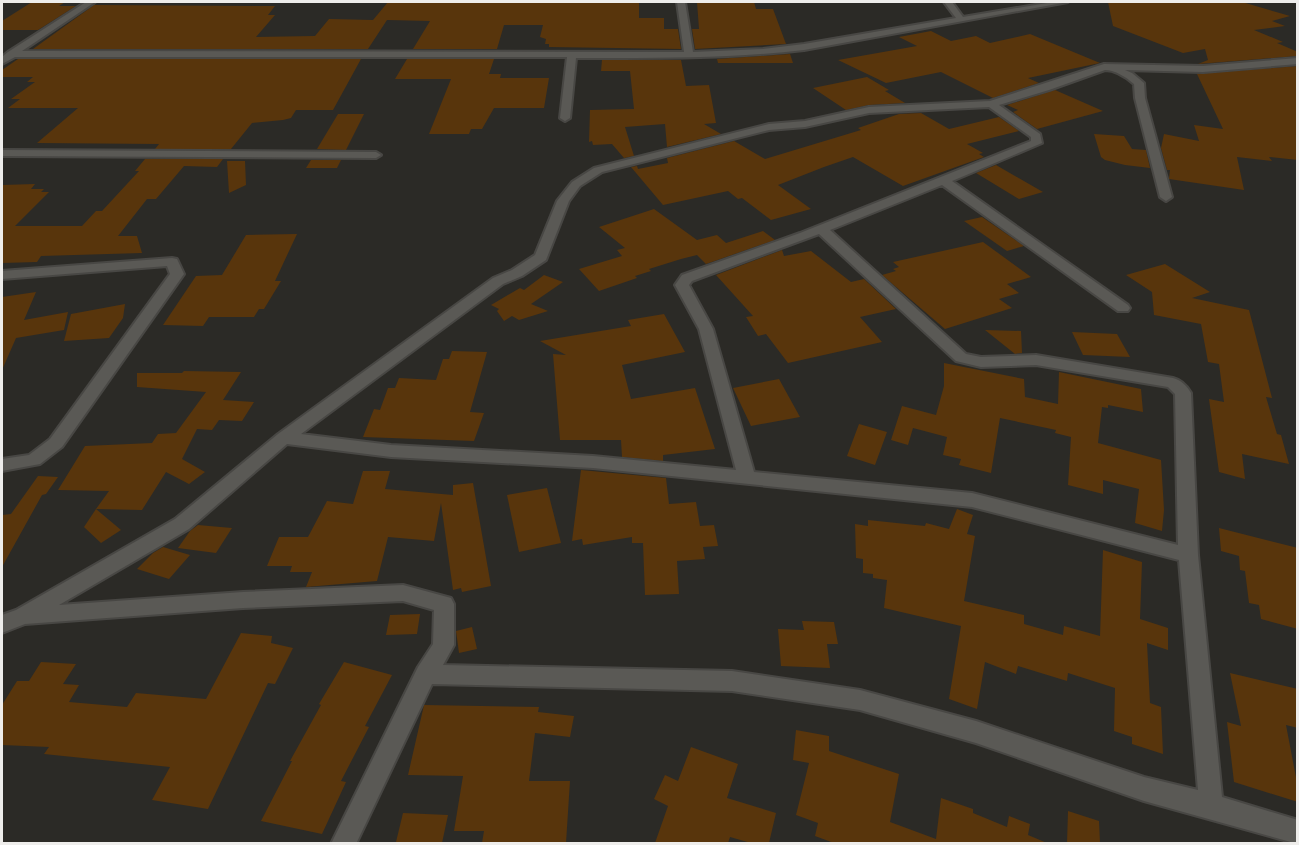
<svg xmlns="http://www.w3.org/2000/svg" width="1299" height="845" font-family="'Noto Sans',sans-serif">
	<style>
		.building { fill: #58350c }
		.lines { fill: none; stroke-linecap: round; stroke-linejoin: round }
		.minor-casing { stroke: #484744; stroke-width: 4 }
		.minor { fill: #5a5955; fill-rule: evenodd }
	</style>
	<rect width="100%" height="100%" fill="#2b2a26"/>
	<g class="building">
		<path d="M32 2H65L59 6H76L38 30H2V21Z"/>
		<path d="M388 2H639V18H664V29H678L681 49 549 47V44H545L546 39 540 37 543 25H504L497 49H413L430 21 387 20 368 49H33L94 5 275 6 268 15H275L256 37 315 36 329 19 373 20Z"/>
		<path d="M697 2H754L756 9H773L786 44 695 49 692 29H699Z"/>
		<path d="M1108 2H1242L1290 16 1272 21 1285 26 1254 30 1283 42 1277 43 1298 52V56L1198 64 1208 60 1205 49 1183 53 1113 26Z"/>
		<path d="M931 31 951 41 976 36 990 43 1030 34 1100 63 1028 78 1039 83 993 98 941 72 886 83 838 60 917 46 899 37Z"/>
		<path d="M790 54 793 63H718L717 59Z"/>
		<path d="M18 59H361L333 110H296L291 118 283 120 252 123 231 149H155L159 144 37 143 78 108H8L20 99H11L35 82H27L33 77H2V70Z"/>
		<path d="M407 59H494L489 74H501L500 78H549L544 108H494L482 129H471L469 134H429L451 79H395Z"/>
		<path d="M602 60H681L686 86 709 85 716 123 704 124 721 134 667 147 665 124 625 127 634 156 624 158 612 144 593 145 592 141 589 142 590 110 634 109 630 71H601Z"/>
		<path d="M1298 66V160L1269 157 1272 161 1237 157 1244 190 1169 179 1170 170H1167L1161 148 1164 134 1199 141 1194 125 1223 129 1197 74Z"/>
		<path d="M867 77 889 90 885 91 905 103 869 105 846 110 813 88Z"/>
		<path d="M1055 90 1103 111 1037 129 1013 112 1018 110 1007 105Z"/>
		<path d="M921 113 949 129 999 117 1019 131 967 144 983 153 979 154 984 157 903 186 853 157 824 167 778 185 811 209 771 220 742 198 738 199 728 191 663 205 631 167 637 166 638 169 668 163 667 158 734 141 765 159 861 130 858 128 899 114Z"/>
		<path d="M338 114H364L346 150 317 149Z"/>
		<path d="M1094 134 1124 136 1132 149 1146 150 1150 168 1125 165 1105 160 1101 157Z"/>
		<path d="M145 159H223L217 167 184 166 156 199H147L118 236H137L142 253 41 256 37 262 2 263V185L35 184 31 189H44L41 192H49L15 226H82L96 211H102L139 171H135Z"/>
		<path d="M311 160H341L337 168H306Z"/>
		<path d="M227 161H245L246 185 229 193Z"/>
		<path d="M996 165 1043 192 1019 199 976 173Z"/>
		<path d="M654 209 697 240 717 235 726 243 763 231 775 240 706 264 697 255 681 259 649 269 651 271 635 276 637 278 599 291 579 269 622 256 617 250 625 248 599 227Z"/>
		<path d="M982 217 1024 246 1007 251 964 221Z"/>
		<path d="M297 234 275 281H281L264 309H259L254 317H209L203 326 163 325 196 276 222 275 246 235Z"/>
		<path d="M983 242 1031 277 1007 284 1019 293 999 299 1012 308 945 329 882 275 896 271 893 269 899 267 893 262Z"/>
		<path d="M782 250 784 256 811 251 851 282 864 279 896 309 860 317 882 342 788 363 766 334 758 336 746 317 753 316 716 275Z"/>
		<path d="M1165 264 1210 292 1192 298 1249 310 1272 398 1266 397 1277 434 1281 435 1289 464 1242 454 1245 479 1219 472 1209 399 1224 402 1219 364 1208 362 1201 324 1154 315 1152 292 1126 275Z"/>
		<path d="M544 275 563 282 531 304 548 311 519 320 512 316 504 321 497 311 499 309 491 305 520 288 524 290Z"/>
		<path d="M36 292 24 320 68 312 64 330 16 338 2 370V297Z"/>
		<path d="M125 304 123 318 109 338 64 341 71 314Z"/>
		<path d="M664 314 685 352 622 365 631 399 695 388 715 449 663 455V461L622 457 621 440H560L553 354 566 355 540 341 631 326 628 320Z"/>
		<path d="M985 330 1021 331 1022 353 1015 354Z"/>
		<path d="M1072 332 1117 334 1130 357 1083 355Z"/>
		<path d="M452 351 487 352 470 412 484 413 474 441 363 437 374 409 380 410 388 388H395L399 378 436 380 443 359H449Z"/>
		<path d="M944 363 1024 379 1025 397 1058 404 1059 372 1141 389 1143 412 1108 405V408L1102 407 1098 443 1161 460 1164 510 1162 531 1135 523 1139 489 1103 480V494L1068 485 1071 437 1055 433 1056 430 1000 418 991 473 959 465 961 459 943 455 947 437 913 428 908 445 891 440 902 406 936 415 944 386Z"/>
		<path d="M184 371 241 372 223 400 254 402 242 421 219 420 212 430 197 429 182 459 205 472 189 484 166 472 142 510 96 509 109 491 58 490 85 446 152 443 158 434 176 433 206 392 137 387V373H182Z"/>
		<path d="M779 379 800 417 751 426 733 388Z"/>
		<path d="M859 424 887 432 875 465 847 456Z"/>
		<path d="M581 470 666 478 669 504 696 502 700 526 714 525 718 546 703 547 705 559 677 561 679 594 645 595 643 543H632V537L583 545 582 539 572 541Z"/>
		<path d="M363 471H390L385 489 453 495V485L473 483 491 586 462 592 461 588 453 590 441 503 434 541 388 537 377 581 306 587 312 572H290L292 566H267L279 537H308L327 501 353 504Z"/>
		<path d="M38 476 58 477 46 494 42 495 2 567V515L11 514Z"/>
		<path d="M547 488 561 543 519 552 507 495Z"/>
		<path d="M96 509 121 530 101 543 84 527Z"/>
		<path d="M957 509 973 515 967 534 975 536 964 601 1024 615V624L1063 635 1064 626 1100 636 1103 550 1142 562 1140 619 1168 628V650L1147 643 1150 703 1161 707 1163 754 1132 744V737L1114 731 1115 688 1068 673 1067 681 1018 666 1016 674 985 662 977 709 949 699 961 626 884 608 887 580 873 578V574L863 573V559L856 558 855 524 868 526V520L925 526 926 523 949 529Z"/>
		<path d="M198 525 232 528 216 553 178 548 190 531Z"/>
		<path d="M1219 528 1298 548V629L1261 619 1259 605 1249 603 1245 571 1240 570 1239 556 1221 551Z"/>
		<path d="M163 547 190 555 169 579 137 569 153 553Z"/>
		<path d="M420 614 417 634 386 635 390 615Z"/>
		<path d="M802 621 834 622 838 644H827L830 668 781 666 778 629 804 630Z"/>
		<path d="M472 627 477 649 459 653 456 631Z"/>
		<path d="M241 633 272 636 271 643 293 648 275 684 268 683 208 809 152 800 170 767 44 754 49 747 2 745V705L17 681H29L41 662 76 664 63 684 79 685 69 702 127 707 136 693 206 699Z"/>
		<path d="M344 662 392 675 365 726 369 727 341 781 346 782 322 834 261 821 292 761H290L321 705 319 704Z"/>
		<path d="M1230 673 1298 689V728L1286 725 1298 788V802L1234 782 1227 722 1241 726Z"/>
		<path d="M424 705 539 707 538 712 574 716 570 737 535 733 529 781H570L566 843H482L484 831H454L463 776 408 775Z"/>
		<path d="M796 730 829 736V751L899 774 890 822 936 839 941 798 973 809V813L1007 827 1009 816 1030 824 1028 835 1047 843H834L815 836 818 823 796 815 809 763 793 760Z"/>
		<path d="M691 747 738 764 727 798 776 813 769 843H751L730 837 728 843H655L668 806 654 799 665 775 678 781Z"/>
		<path d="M1068 811 1099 821 1100 843H1067Z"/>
		<path d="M403 813 448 815 442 843 396 842Z"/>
	</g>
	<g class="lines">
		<defs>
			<g id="minor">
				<path d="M86 2H95L22 51 684 52 677 2H685L693 52 763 49 804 44 956 18 944 2H952L963 17 1053 2H1068L804 50C728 59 652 58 576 58L570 118 565 121 560 118 567 57H15L2 64V57L8 52Z"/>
				<path d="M1298 58V64L1203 72 1125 70 1132 73 1144 83 1145 98 1172 197 1166 201 1160 197 1135 98 1134 84C1126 77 1115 70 1105 70L1049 90 999 105 1040 134 1042 143 952 181 1128 305 1130 308 1128 311H1118L942 185 830 230 966 354 981 357 1036 355 1173 378C1181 380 1187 386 1191 393L1198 555 1222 797 1298 820V844L1144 801 976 743 860 710 732 691 432 684 356 844H331L418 667 433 644 434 610 403 601 243 608 25 624 2 633V615L16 610 175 519 278 434 493 278 512 270 535 255 557 201 572 182 594 168 769 124 805 121 869 107 990 101 1104 64 1203 66ZM989 107 1031 137V141L800 233 682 275 675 285 699 329 736 470 593 456 391 445 301 434 503 284 522 276 546 260 569 201 580 186 602 172 769 130 805 127 869 113ZM819 234 956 361 981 367 1036 365 1168 387 1175 394 1178 545 972 493 754 472 713 329 689 285 692 281ZM287 444 391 457 593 468 972 507 1179 560 1198 790 1144 777 976 721 860 690 732 671 443 665 454 645V604L451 598 403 585 243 592 59 605 189 529Z"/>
				<path d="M2 150 376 152 381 155 376 158 2 156Z"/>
				<path d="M172 258 177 259 184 274 62 447 40 464 2 471V459L29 455 50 439 170 274 167 266 2 279V271Z"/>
			</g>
		</defs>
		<use href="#minor" class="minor-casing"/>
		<use href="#minor" class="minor"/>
	</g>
	<rect width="1299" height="845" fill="none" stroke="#eeedeb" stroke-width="6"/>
</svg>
